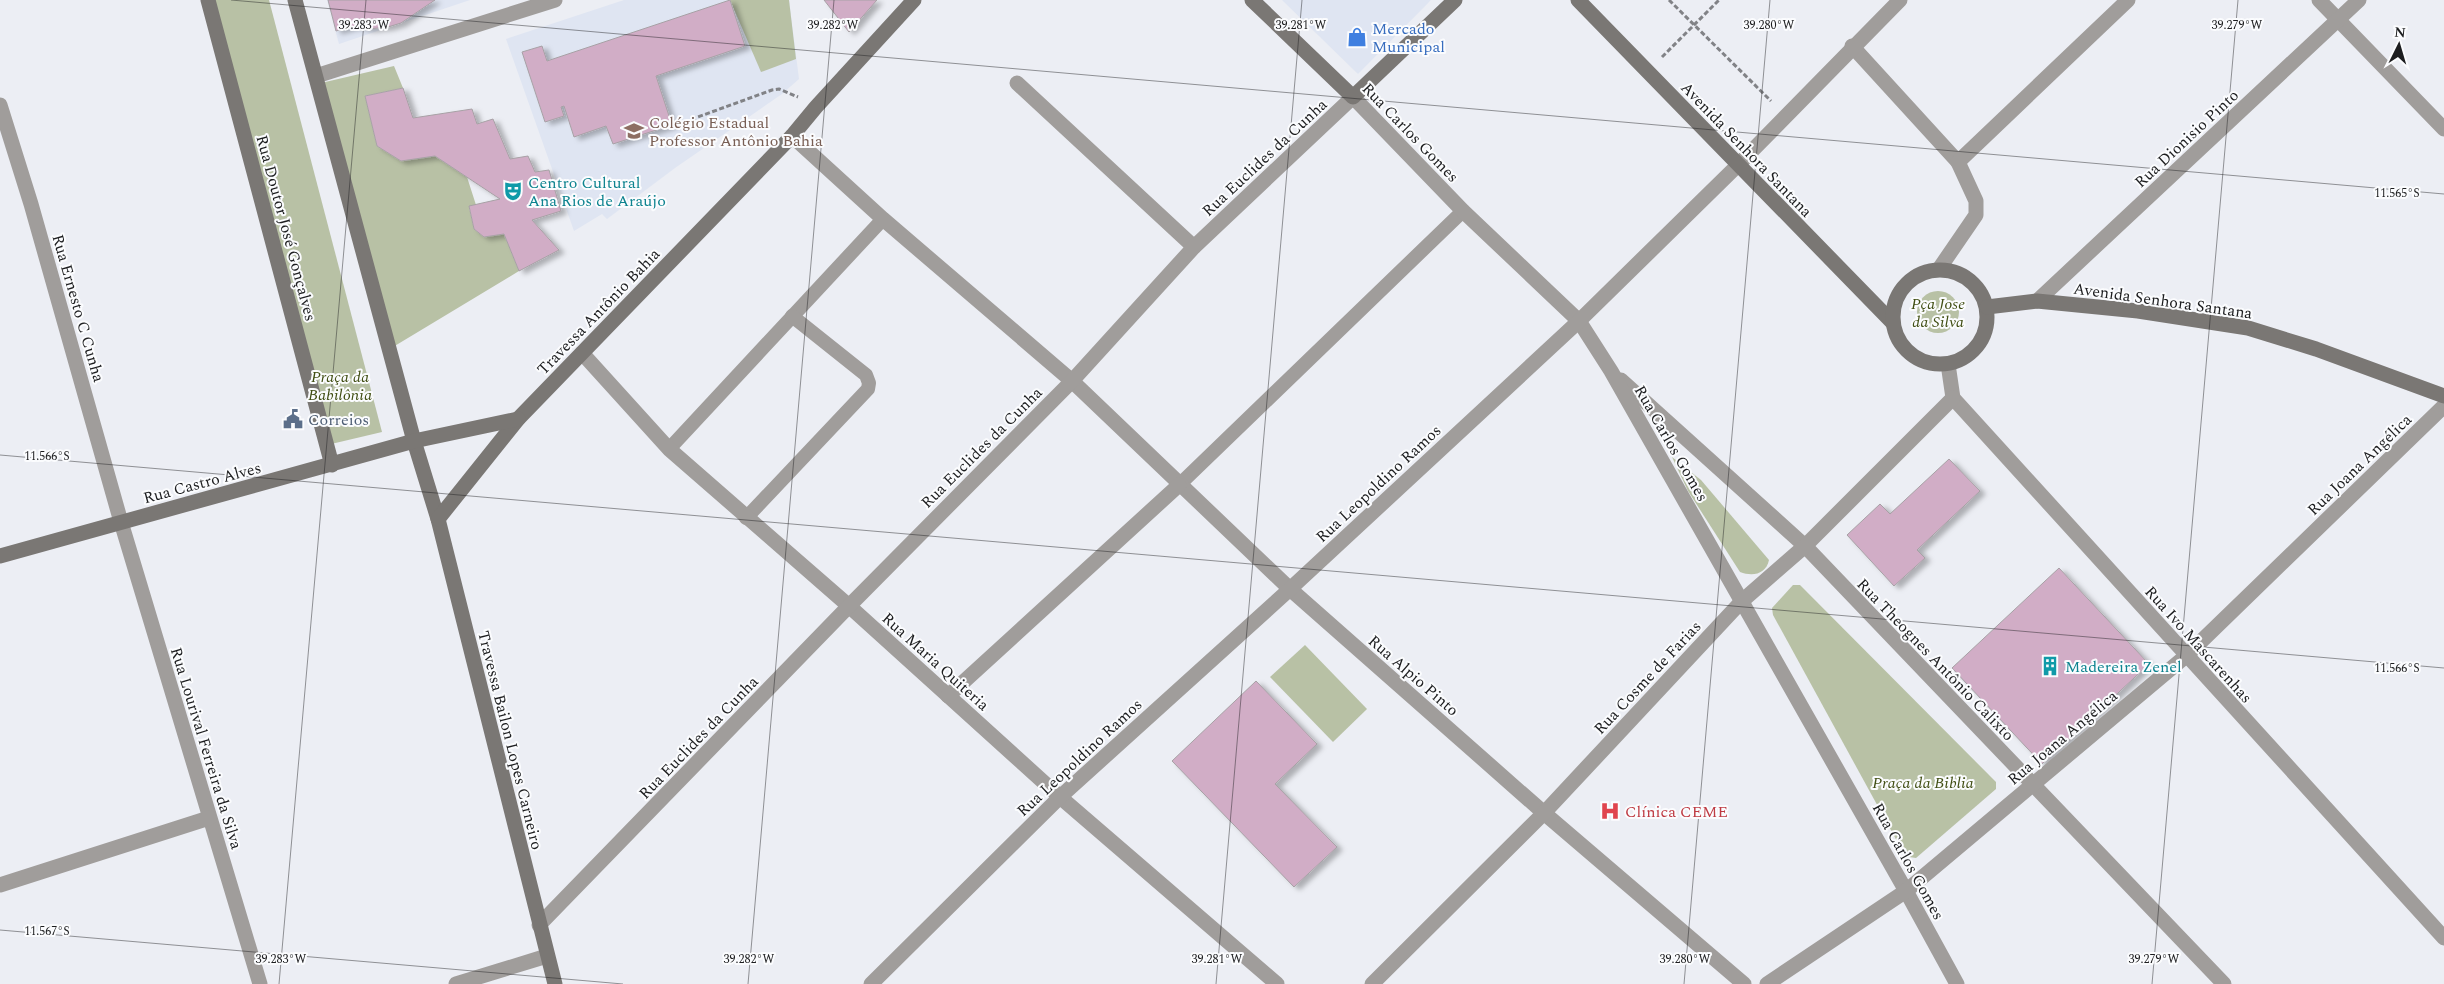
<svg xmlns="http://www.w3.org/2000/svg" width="2444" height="984" font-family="Spectral,serif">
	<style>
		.built { fill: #dfe5f2 }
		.green { fill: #b8c1a5 }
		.building { fill: #d1adc6; stroke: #a7a1a5; filter: url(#shadow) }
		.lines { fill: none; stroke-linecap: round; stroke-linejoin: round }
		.path { stroke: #818286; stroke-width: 3; stroke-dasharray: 5 2.5; stroke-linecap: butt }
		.lane { stroke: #a09d9b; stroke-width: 14 }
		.street { stroke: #a09d9b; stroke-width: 15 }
		.secondary { stroke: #7a7774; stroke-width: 15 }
		.ticks { fill: none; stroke: #1c1d1f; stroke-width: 1; stroke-opacity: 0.45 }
		.labels { text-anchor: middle; stroke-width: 4; stroke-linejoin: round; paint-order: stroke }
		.shop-label { font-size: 16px; fill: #366cbe; stroke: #fbfcfe; text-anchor: start }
		.education-label { font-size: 16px; fill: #785e54; stroke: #fbfcfe; text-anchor: start }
		.street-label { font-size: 16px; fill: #1c1d1f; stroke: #fbfcfe }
		.culture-label { font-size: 16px; fill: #0d838f; stroke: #fbfcfe; text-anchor: start }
		.park-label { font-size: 16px; font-style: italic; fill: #404e13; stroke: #fbfcfe }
		.service-label { font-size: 16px; fill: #4e5e75; stroke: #fbfcfe; text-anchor: start }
		.health-label { font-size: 16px; fill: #be3a42; stroke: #fbfcfe; text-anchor: start }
		.ticks-label { font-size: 12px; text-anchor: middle; fill: #1c1d1f; stroke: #fbfcfe; stroke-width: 4; stroke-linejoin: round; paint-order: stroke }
	</style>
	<defs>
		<filter id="shadow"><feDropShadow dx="5.5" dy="3" stdDeviation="2.5" flood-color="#0004"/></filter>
	</defs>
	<rect width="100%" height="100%" fill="#eceef4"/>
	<g class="built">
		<path d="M327 0H470L339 44Z"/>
		<path d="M624 0H789L799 79 782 94 675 168 607 219 602 214 574 231 506 39Z"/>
		<path d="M1282 0H1431L1358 74Z"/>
	</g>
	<g class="green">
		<path d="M214 0H269L382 432 327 445Z"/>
		<path d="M730 0H789L796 59 761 72Z"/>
		<path d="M394 66 403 88 365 96 377 146 401 161 435 156 467 177 476 205 469 207 474 229 484 237 504 234 519 271 393 347 321 83Z"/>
		<circle cx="1938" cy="312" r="21"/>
		<path d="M1672 457 1701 480 1769 560C1766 574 1753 577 1740 572L1688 491Z"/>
		<path d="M1793 585H1800L1996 782V789L1916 858 1909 857 1898 843 1773 615 1772 608Z"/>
		<path d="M1305 645 1367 709 1333 742 1270 677Z"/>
	</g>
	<g class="building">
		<path d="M328 0H435L401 23 388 27 368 29 355 26 336 31Z"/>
		<path d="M730 0 745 46 656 76 672 125 613 144 606 126 574 137 564 106 561 107 564 116 545 122 522 52 542 46 547 61Z"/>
		<path d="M824 0H877L849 32Z"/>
		<path d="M403 88 413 118 472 109 477 124 493 119 510 159 528 156 535 172 549 170 561 211 532 220 559 250 519 271 504 234 484 237 474 229 469 206 500 199 435 156 401 161 377 146 365 96Z"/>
		<path d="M1949 459 1980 491 1917 550 1925 558 1894 586 1847 535 1880 504 1890 514Z"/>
		<path d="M2059 568 2149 664 2042 764 1952 668Z"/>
		<path d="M1256 681 1317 744 1275 784 1337 847 1294 887 1172 761Z"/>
	</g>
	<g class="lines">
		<g class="path">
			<path d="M1669 0 1771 101"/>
			<path d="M1662 57 1719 0"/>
			<path d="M684 122 772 90 779 89 798 97"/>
		</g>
		<g class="lane">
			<path d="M669 449 883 219"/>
			<path d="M1179 485 1463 211"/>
			<path d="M746 518 868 389 869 383 866 375 792 316"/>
		</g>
		<g class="street">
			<path d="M2319 0 2444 129"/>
			<path d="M1852 46 1958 162"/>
			<path d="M316 76 555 0"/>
			<path d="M1017 83 1194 247"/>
			<path d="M0 105 31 204 121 522 260 984"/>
			<path d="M792 136 883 219 1072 381 1290 589 1544 813 1744 984"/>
			<path d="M1939 269 1976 215V201L1958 162 2128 0"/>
			<path d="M2037 301 2359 0"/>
			<path d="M582 353 669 449 849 606 1060 797 1277 984"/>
			<path d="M1948 364 1953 398 2444 938"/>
			<path d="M1621 380 1805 546 2224 984"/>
			<path d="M948 696 1179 485"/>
			<path d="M0 885 209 818"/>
			<path d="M539 925 849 606 1072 381 1194 247 1353 97 1463 211 1579 321 1611 371 1906 891 1957 984"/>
			<path d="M456 984 547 956"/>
			<path d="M871 984 1060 797 1290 589 1579 321 1737 166 1900 0"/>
			<path d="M1372 984 1544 813 1742 601 1805 546 1953 398"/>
			<path d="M1767 984 1906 891 2186 656 2444 406"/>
		</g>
		<g class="secondary">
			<path d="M208 0 332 465"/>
			<path d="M295 0 414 441 438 519 555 984"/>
			<path d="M1252 0 1353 97 1455 0"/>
			<path d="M1578 0 1892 322"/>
			<circle cx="1940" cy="317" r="47"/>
			<path d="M1987 307 2037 301 2138 311 2248 328 2316 349 2444 396"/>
			<path d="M438 519 518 419 792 136 816 107 914 0"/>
			<path d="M0 556 414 441 518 419"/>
		</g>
	</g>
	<path class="ticks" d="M231 0 2444 194M0 455 2444 668M0 930 623 984M279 984 366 0M748 984 834 0M1216 984 1302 0M1684 984 1770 0M2152 984 2238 0"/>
	<defs>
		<symbol id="shop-bare" viewBox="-9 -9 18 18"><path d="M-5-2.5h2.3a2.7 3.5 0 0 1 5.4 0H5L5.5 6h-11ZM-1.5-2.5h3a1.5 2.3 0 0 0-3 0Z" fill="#3f7fe0" stroke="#fbfcfe" stroke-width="2.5" paint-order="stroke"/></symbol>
		<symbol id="school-bare" viewBox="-9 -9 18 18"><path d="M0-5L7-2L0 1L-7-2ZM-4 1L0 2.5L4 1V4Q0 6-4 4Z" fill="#8d6e63" stroke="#fbfcfe" stroke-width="2.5" paint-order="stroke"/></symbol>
		<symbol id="theatre-bare" viewBox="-9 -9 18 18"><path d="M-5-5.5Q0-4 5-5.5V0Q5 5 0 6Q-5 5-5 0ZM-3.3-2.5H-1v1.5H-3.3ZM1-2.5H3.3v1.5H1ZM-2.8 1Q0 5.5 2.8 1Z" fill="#0f9aa8" stroke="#fbfcfe" stroke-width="2.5" paint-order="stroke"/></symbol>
		<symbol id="civic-bare" viewBox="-9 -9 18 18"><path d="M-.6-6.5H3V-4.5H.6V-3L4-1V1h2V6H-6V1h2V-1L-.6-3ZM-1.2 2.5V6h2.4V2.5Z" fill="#5c6f8a" stroke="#fbfcfe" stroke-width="2.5" paint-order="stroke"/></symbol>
		<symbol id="building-bare" viewBox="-9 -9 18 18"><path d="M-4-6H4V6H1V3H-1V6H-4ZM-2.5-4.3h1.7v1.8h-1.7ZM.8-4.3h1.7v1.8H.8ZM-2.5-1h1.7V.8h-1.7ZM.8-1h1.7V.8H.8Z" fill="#0f9aa8" stroke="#fbfcfe" stroke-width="2.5" paint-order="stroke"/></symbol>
		<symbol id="hospital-bare" viewBox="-9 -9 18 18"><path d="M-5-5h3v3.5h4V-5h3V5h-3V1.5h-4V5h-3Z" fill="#e0444e" stroke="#fbfcfe" stroke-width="2.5" paint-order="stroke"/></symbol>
	</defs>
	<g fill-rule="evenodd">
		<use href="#shop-bare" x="1343" y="23" width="28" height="28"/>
		<use href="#school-bare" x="620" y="117" width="28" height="28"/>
		<use href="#theatre-bare" x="499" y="177" width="28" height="28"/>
		<use href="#civic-bare" x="279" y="405" width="28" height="28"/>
		<use href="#building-bare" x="2036" y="652" width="28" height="28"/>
		<use href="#hospital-bare" x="1596" y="797" width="28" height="28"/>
	</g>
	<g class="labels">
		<g class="shop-label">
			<text x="1372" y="34">Mercado<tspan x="1372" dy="18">Municipal</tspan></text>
		</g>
		<g class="education-label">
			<text x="649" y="128">Colégio Estadual<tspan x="649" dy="18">Professor Antônio Bahia</tspan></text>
		</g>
		<g class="street-label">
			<text transform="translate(1411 132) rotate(46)" y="6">Rua Carlos Gomes</text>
			<text transform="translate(2186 138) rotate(-43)" y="6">Rua Dionisio Pinto</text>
			<text transform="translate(1747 149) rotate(46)" y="6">Avenida Senhora Santana</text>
			<text transform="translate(1264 157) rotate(-43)" y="6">Rua Euclides da Cunha</text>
			<text transform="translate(287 228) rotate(75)" y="6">Rua Doutor José Gonçalves</text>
			<text transform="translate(2163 300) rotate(8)" y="6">Avenida Senhora Santana</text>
			<text transform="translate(79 308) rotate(74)" y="6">Rua Ernesto C Cunha</text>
			<text transform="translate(598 311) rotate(-46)" y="6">Travessa Antônio Bahia</text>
			<text transform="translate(1672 443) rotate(60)" y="6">Rua Carlos Gomes</text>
			<text transform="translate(981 447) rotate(-45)" y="6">Rua Euclides da Cunha</text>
			<text transform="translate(2359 464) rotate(-44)" y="6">Rua Joana Angélica</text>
			<text transform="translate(202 482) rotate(-15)" y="6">Rua Castro Alves</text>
			<text transform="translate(1378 483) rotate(-43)" y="6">Rua Leopoldino Ramos</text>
			<text transform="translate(2199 644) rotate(48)" y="6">Rua Ivo Mascarenhas</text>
			<text transform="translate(1936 659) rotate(46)" y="6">Rua Theognes Antônio Calixto</text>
			<text transform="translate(936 661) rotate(42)" y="6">Rua Maria Quiteria</text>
			<text transform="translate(1414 675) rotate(41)" y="6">Rua Alpio Pinto</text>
			<text transform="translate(1647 677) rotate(-47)" y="6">Rua Cosme de Farias</text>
			<text transform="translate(698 737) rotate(-46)" y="6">Rua Euclides da Cunha</text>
			<text transform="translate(2062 737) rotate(-40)" y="6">Rua Joana Angélica</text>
			<text transform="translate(511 740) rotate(76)" y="6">Travessa Bailon Lopes Carneiro</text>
			<text transform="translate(207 748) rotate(73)" y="6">Rua Lourival Ferreira da Silva</text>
			<text transform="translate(1079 757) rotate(-43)" y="6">Rua Leopoldino Ramos</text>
			<text transform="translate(1909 861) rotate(61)" y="6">Rua Carlos Gomes</text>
		</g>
		<g class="culture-label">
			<text x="528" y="188">Centro Cultural<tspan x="528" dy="18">Ana Rios de Araújo</tspan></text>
			<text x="2065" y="672">Madereira Zenel</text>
		</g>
		<g class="park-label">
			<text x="1938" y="309">Pça Jose<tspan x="1938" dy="18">da Silva</tspan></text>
			<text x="340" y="382">Praça da<tspan x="340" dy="18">Babilônia</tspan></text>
			<text x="1923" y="788">Praça da Biblia</text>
		</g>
		<g class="service-label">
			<text x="308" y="425">Correios</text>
		</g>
		<g class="health-label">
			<text x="1625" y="817">Clínica CEME</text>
		</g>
	</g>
	<g class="ticks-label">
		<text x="364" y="29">39.283°W</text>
		<text x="833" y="29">39.282°W</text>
		<text x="1301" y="29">39.281°W</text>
		<text x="1769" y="29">39.280°W</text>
		<text x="2237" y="29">39.279°W</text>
		<text x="2397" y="197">11.565°S</text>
		<text x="47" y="460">11.566°S</text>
		<text x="2397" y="672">11.566°S</text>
		<text x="47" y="935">11.567°S</text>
		<text x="281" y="963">39.283°W</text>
		<text x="749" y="963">39.282°W</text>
		<text x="1217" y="963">39.281°W</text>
		<text x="1685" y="963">39.280°W</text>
		<text x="2154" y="963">39.279°W</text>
	</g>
	<g transform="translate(2399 45) rotate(5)" stroke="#fbfcfe" stroke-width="4" paint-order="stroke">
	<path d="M0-4L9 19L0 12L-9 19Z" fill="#1c1d1f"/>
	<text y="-8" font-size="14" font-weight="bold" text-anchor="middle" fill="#1c1d1f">N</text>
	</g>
</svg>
